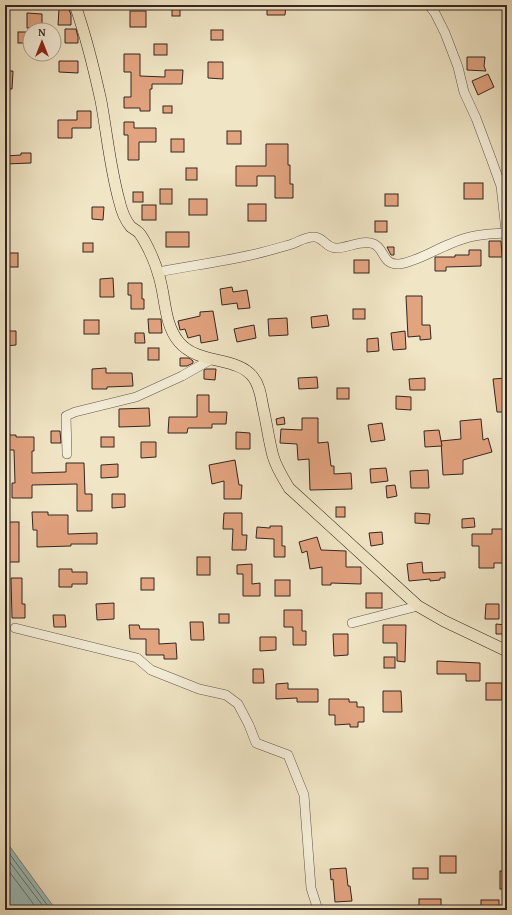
<svg xmlns="http://www.w3.org/2000/svg" width="512" height="915" font-family="'Gentium Book Plus',serif">
	<style>
		.water { fill: #9bbeba; stroke: #72817d }
		.lines { fill: none; stroke-linecap: round; stroke-linejoin: round }
		.shore { stroke: #68726e; stroke-width: 1 }
		.building { fill: #e2a37f; stroke: #342621 }
		.minor-casing { stroke: #63564a; stroke-width: 10 }
		.major-casing { stroke: #342621; stroke-width: 12 }
		.minor { stroke: #f5eed9; stroke-width: 9 }
		.major { stroke: #f0e5c5; stroke-width: 11 }
	</style>
	<rect width="100%" height="100%" fill="#f0e5c5"/>
	<filter id="stains"><feTurbulence type="fractalNoise" baseFrequency=".005" numOctaves="4"/><feColorMatrix values="0 0 0 0 .2 0 0 0 0 .09 0 0 0 0 .02 0 0 0 .5 -.17"/></filter>
	<radialGradient id="worn" r=".72"><stop offset=".6" stop-color="#630" stop-opacity="0"/><stop offset="1" stop-color="#630" stop-opacity=".3"/></radialGradient>
	<path class="water" d="M5 840 56 910H5Z"/>
	<g class="lines">
		<g class="shore">
			<path d="M5 848 51 910"/>
			<path d="M5 856 46 910"/>
			<path d="M5 866 38 910"/>
		</g>
	</g>
	<g class="building">
		<rect x="172" y="5" width="8" height="11"/>
		<path d="M267 5H286L285 15H267Z"/>
		<path d="M59 9H69L71 15V25H58Z"/>
		<rect x="130" y="11" width="16" height="16"/>
		<path d="M27 13 42 14V28H27Z"/>
		<path d="M65 29H76L78 37V43H65Z"/>
		<rect x="211" y="30" width="12" height="10"/>
		<rect x="18" y="32" width="11" height="11"/>
		<rect x="154" y="44" width="13" height="11"/>
		<path d="M124 54H140V76L165 77V70H183L182 84H152V89H150V111H140V108H124V97H131V72H124Z"/>
		<path d="M467 57H485L484 66 486 71 467 70Z"/>
		<path d="M59 61H78V73L59 72Z"/>
		<path d="M208 62H223V79L208 78Z"/>
		<path d="M5 71H13L12 89H5Z"/>
		<path d="M488 74 494 87 478 95 472 81Z"/>
		<rect x="163" y="106" width="9" height="7"/>
		<path d="M77 111H91V128H72V138H58V120H77Z"/>
		<path d="M124 122H134V128H156V142H139V160H128V135H124Z"/>
		<rect x="227" y="131" width="14" height="13"/>
		<rect x="171" y="139" width="13" height="13"/>
		<path d="M266 144H288V165H290V184H293V198H275V176H257V186H236V166H266Z"/>
		<path d="M21 153H31V163L5 164V156L21 155Z"/>
		<rect x="186" y="168" width="11" height="12"/>
		<rect x="464" y="183" width="19" height="16"/>
		<rect x="160" y="189" width="12" height="15"/>
		<rect x="133" y="192" width="10" height="10"/>
		<rect x="385" y="194" width="13" height="12"/>
		<rect x="189" y="199" width="18" height="16"/>
		<rect x="248" y="204" width="18" height="17"/>
		<rect x="142" y="205" width="14" height="15"/>
		<path d="M92 207H104L103 220 92 219Z"/>
		<rect x="375" y="221" width="12" height="11"/>
		<rect x="166" y="232" width="23" height="15"/>
		<path d="M489 241H501L502 257H489Z"/>
		<rect x="83" y="243" width="10" height="9"/>
		<path d="M387 247H394V255H391Z"/>
		<path d="M469 250H481V266L446 267V271H435V257H455V255H469Z"/>
		<rect x="8" y="253" width="10" height="14"/>
		<rect x="354" y="260" width="15" height="13"/>
		<path d="M113 278 114 297H100V279Z"/>
		<path d="M128 283H142V299H144V309H131V295H128Z"/>
		<path d="M232 287 233 292 247 290 250 308 238 309 237 303 222 305 220 289Z"/>
		<path d="M406 296H422V325H430L431 339 420 340V336L408 337Z"/>
		<rect x="353" y="309" width="12" height="10"/>
		<path d="M213 311 218 340 201 343 200 335 188 338 185 329 180 330 178 321 200 316V312Z"/>
		<path d="M327 315 329 326 312 328 311 317Z"/>
		<path d="M287 318 288 335 269 336 268 319Z"/>
		<path d="M148 319H161L162 333H149Z"/>
		<rect x="84" y="320" width="15" height="14"/>
		<path d="M254 325 256 338 237 342 234 329Z"/>
		<path d="M5 331H16V345L5 346Z"/>
		<path d="M405 331 406 349 393 350 391 333Z"/>
		<path d="M135 333H144L145 343H135Z"/>
		<path d="M378 338 379 351 367 352V339Z"/>
		<rect x="148" y="348" width="11" height="12"/>
		<path d="M180 358H189L193 361V363L187 366H180Z"/>
		<path d="M106 368V373H132L133 386 107 387V389H92V369Z"/>
		<path d="M206 369H216L215 380 204 379V370Z"/>
		<path d="M317 377 318 388 299 389 298 378Z"/>
		<path d="M425 378V390H410L409 379Z"/>
		<path d="M506 378 507 412H497L493 379Z"/>
		<rect x="337" y="388" width="12" height="11"/>
		<path d="M197 395H209V412H227L226 424H212V428H188L187 433H168L169 417H197Z"/>
		<path d="M396 396 411 397V410L396 409Z"/>
		<path d="M149 408 150 426 119 427V409Z"/>
		<path d="M284 417 285 424 277 425 276 419Z"/>
		<path d="M302 418H318V443L328 442 331 466H334V474L351 473 352 489 310 490 309 459 298 460 297 444 280 443 281 429 302 430Z"/>
		<path d="M481 419 483 440 488 438 492 452 463 460V474L443 475 441 441 461 439 460 421Z"/>
		<path d="M382 423 385 440 371 442 368 425Z"/>
		<path d="M439 430 442 446 425 447 424 431Z"/>
		<path d="M51 431H60L61 443H51Z"/>
		<path d="M236 432 250 433V449H236Z"/>
		<path d="M5 435H16V437H34V451H32V473L66 472V463H84L85 494H92V511H77V484L32 485V498H12V483H15L14 450H5Z"/>
		<rect x="101" y="437" width="13" height="10"/>
		<path d="M141 442H156V457L141 458Z"/>
		<path d="M235 460 239 485H242L241 499H224V481L212 484 209 465Z"/>
		<path d="M118 464V477L101 478V465Z"/>
		<path d="M386 468 388 481 371 483 370 469Z"/>
		<path d="M428 470 429 488H411L410 471Z"/>
		<path d="M395 485 397 496 387 498 386 486Z"/>
		<path d="M112 494H125V507L112 508Z"/>
		<rect x="336" y="507" width="9" height="10"/>
		<path d="M32 512H48V515H68V534L97 533V544H71V546L37 547V530H33Z"/>
		<path d="M224 513H242V535H247L246 550H232L233 529H223Z"/>
		<path d="M415 513 430 514 429 524 415 523Z"/>
		<path d="M474 518 475 527 462 528V519Z"/>
		<rect x="5" y="522" width="14" height="40"/>
		<path d="M270 526H282V546H285V557H274V539L256 538 257 527 270 528Z"/>
		<path d="M492 529H506L507 563H494V568H479V546H472V534H492Z"/>
		<path d="M382 532 383 544 371 546 369 533Z"/>
		<path d="M317 537 321 550 346 551V567H361V584L331 583V585H322V567L310 569 307 551 302 553 299 542Z"/>
		<rect x="197" y="557" width="13" height="18"/>
		<path d="M422 562 423 573 445 572V578H440V580L430 581V579L409 581 407 564Z"/>
		<path d="M252 564V584L260 583V596H243V574H237V565Z"/>
		<path d="M59 569H72V572H87V584H72V587H59Z"/>
		<path d="M11 578H22V604H25V618H12Z"/>
		<rect x="141" y="578" width="13" height="12"/>
		<rect x="275" y="580" width="15" height="16"/>
		<rect x="366" y="593" width="16" height="15"/>
		<path d="M114 603V619L97 620 96 604Z"/>
		<path d="M486 604H499V619H485Z"/>
		<path d="M284 610H302V631H306V645H293V627H284Z"/>
		<rect x="219" y="614" width="10" height="9"/>
		<path d="M53 615H65L66 627H54Z"/>
		<path d="M190 622H203L204 640H191Z"/>
		<path d="M496 624 506 625V634H496Z"/>
		<path d="M129 625H139L140 629H159V644L176 643 177 659H164V655H146V639H130Z"/>
		<path d="M383 625H406L405 662 397 661V643H383Z"/>
		<path d="M333 634H348V655L334 656Z"/>
		<path d="M260 637H276V650L260 651Z"/>
		<rect x="384" y="657" width="11" height="11"/>
		<path d="M437 661 480 663V681H466V674H437Z"/>
		<path d="M253 669H263L264 683H253Z"/>
		<path d="M288 683V689H318V702H297V698L276 699V684Z"/>
		<rect x="486" y="683" width="16" height="17"/>
		<path d="M383 691H401L402 712H383Z"/>
		<path d="M329 699H349V702H357V707H364V722H358V727H350V724L335 725V715H329Z"/>
		<rect x="440" y="856" width="16" height="17"/>
		<path d="M346 868 348 886H350L352 901 335 902 333 879 331 880 330 869Z"/>
		<rect x="413" y="868" width="15" height="11"/>
		<rect x="500" y="871" width="7" height="18"/>
		<rect x="419" y="899" width="22" height="11"/>
		<rect x="481" y="900" width="18" height="10"/>
	</g>
	<g class="lines">
		<defs>
			<g id="minor">
				<path d="M429 5 435 13 445 33 458 67 464 92 476 118 492 161 501 186 507 240"/>
				<path d="M158 272C189 266 220 262 251 255 265 252 278 248 292 244 300 241 306 236 315 237 324 238 326 248 336 248 348 248 363 239 374 244 385 249 382 265 399 264 416 262 434 250 450 244 469 235 485 234 506 233"/>
				<path d="M67 454 66 416 75 412 136 397 182 376 210 360"/>
				<path d="M352 623 418 606"/>
				<path d="M15 628 137 658 151 670 199 689 226 695 238 704 249 725 256 743 288 755 304 795 311 888 318 910"/>
			</g>
			<path id="major" d="M75 5C86 36 94 69 101 101 107 134 110 167 119 200 121 209 124 219 131 227 134 229 138 231 140 234 147 244 155 262 158 273 166 295 163 323 179 342 198 365 237 356 253 377 261 387 261 400 264 412 267 426 269 441 273 456 276 467 283 478 289 488L418 606 444 621 507 651"/>
		</defs>
		<use href="#minor" class="minor-casing"/>
		<use href="#major" class="major-casing"/>
		<use href="#minor" class="minor"/>
		<use href="#major" class="major"/>
	</g>
	<rect width="512" height="915" fill="none" stroke="#f0e5c5" stroke-width="20"/>
	<rect x="6" y="6" width="500" height="903" fill="none" stroke="#342621" stroke-width="2"/>
	<rect x="10" y="10" width="492" height="895" fill="none" stroke="#342621"/>
	<g transform="translate(42 42)"><circle r="19" fill="#f5eed9" stroke="#a89e8f"/>
	<path d="M0-3L7 15L0 10L-7 15Z" fill="#8f2418"/>
	<text y="-6" font-size="11" font-weight="bold" text-anchor="middle" fill="#342621">N</text>
	</g>
	<rect width="100%" height="100%" filter="url(#stains)"/>
	<rect width="100%" height="100%" fill="url(#worn)"/>
</svg>
